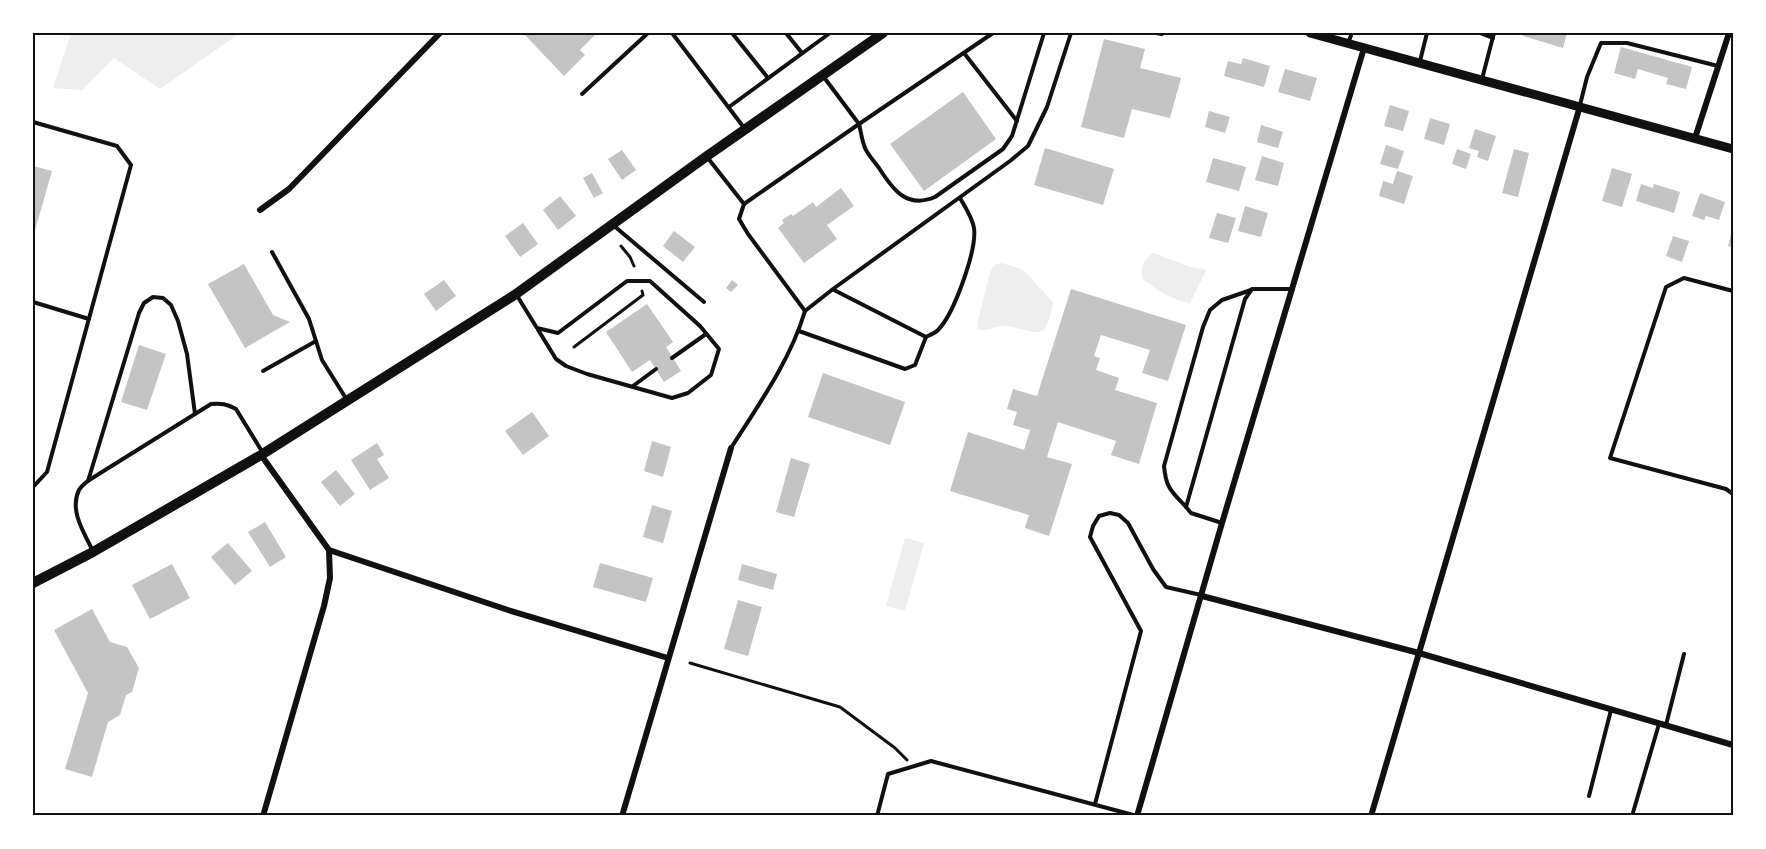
<svg xmlns="http://www.w3.org/2000/svg" width="1766" height="849" font-family="Rubik,sans-serif">
	<style>
		.green { fill: #eee }
		.building { fill: #c4c4c4 }
		.lines { fill: none; stroke-linecap: round; stroke-linejoin: round }
		.path { stroke: #111; stroke-width: 3 }
		.service { stroke: #111; stroke-width: 4 }
		.minor { stroke: #111; stroke-width: 6 }
		.tertiary { stroke: #111; stroke-width: 9 }
		.secondary { stroke: #111; stroke-width: 10 }
		.neatline { fill: none; stroke: #111; stroke-width: 2 }
	</style>
	<rect width="100%" height="100%" fill="#fff"/>
	<g class="green">
		<path d="M71 33H240L160 89 114 58 82 90 53 88Z"/>
		<path d="M1153 253 1191 267 1203 269 1206 271 1190 303C1170 300 1159 290 1143 280 1140 269 1143 259 1153 253Z"/>
		<path d="M1001 263 1022 269 1053 302C1046 346 1037 330 1006 326 996 325 988 332 978 329L977 325 990 272 994 265Z"/>
		<path d="M905 538 924 543 905 611 886 606Z"/>
	</g>
	<g class="building">
		<path d="M523 33H597L580 50 585 55 564 76Z"/>
		<path d="M1523 33H1567L1563 48 1523 36Z"/>
		<path d="M1104 39 1145 49 1140 68 1181 78 1170 118 1132 109 1124 138 1081 127Z"/>
		<path d="M1621 47 1692 67 1686 89 1666 84 1668 78 1638 69 1635 79 1614 73Z"/>
		<path d="M1243 58 1270 66 1264 87 1224 76 1228 61 1241 64Z"/>
		<path d="M1285 69 1317 78 1310 101 1278 92Z"/>
		<path d="M963 92 996 139 924 191 890 144Z"/>
		<path d="M1390 105 1409 111 1403 131 1384 126Z"/>
		<path d="M1209 111 1230 117 1225 133 1205 127Z"/>
		<path d="M1430 118 1450 124 1444 145 1424 139Z"/>
		<path d="M1261 125 1283 132 1278 148 1257 142Z"/>
		<path d="M1475 129 1496 136 1488 161 1477 157 1479 151 1469 148Z"/>
		<path d="M1386 145 1404 151 1398 169 1380 164Z"/>
		<path d="M1045 148 1114 169 1103 205 1034 185Z"/>
		<path d="M1457 149 1471 154 1466 169 1452 164Z"/>
		<path d="M1514 149 1529 153 1518 197 1502 193Z"/>
		<path d="M622 150 636 170 622 180 608 159Z"/>
		<path d="M1262 156 1284 163 1278 186 1255 180Z"/>
		<path d="M1213 158 1246 167 1239 191 1206 182Z"/>
		<path d="M33 166 52 171 34 234H33Z"/>
		<path d="M1612 168 1632 174 1622 207 1602 201Z"/>
		<path d="M1397 171 1413 176 1404 204 1379 196 1383 181 1393 184Z"/>
		<path d="M592 173 603 193 594 198 583 178Z"/>
		<path d="M1641 184 1653 188 1654 184 1680 192 1674 213 1636 201Z"/>
		<path d="M841 188 854 206 827 225 837 239 804 263 778 228 784 223 782 220 791 214 793 216 813 202 816 207Z"/>
		<path d="M1700 193 1725 202 1719 220 1706 216 1704 220 1692 216Z"/>
		<path d="M560 196 576 216 558 230 543 210Z"/>
		<path d="M1245 206 1268 213 1261 237 1238 231Z"/>
		<path d="M1217 213 1236 218 1228 243 1209 238Z"/>
		<path d="M523 223 538 244 520 257 505 236Z"/>
		<path d="M1732 230H1733V247L1728 246Z"/>
		<path d="M674 231 695 247 683 262 663 246Z"/>
		<path d="M1673 236 1689 241 1682 262 1666 256Z"/>
		<path d="M244 264 273 315 290 322 245 348 208 284Z"/>
		<path d="M444 280 456 296 436 311 424 294Z"/>
		<path d="M732 280 738 285 731 292 726 288Z"/>
		<path d="M1071 289 1186 325 1168 381 1142 373 1150 350 1101 335 1094 356 1100 358 1096 370 1119 378 1115 390 1157 403 1139 464 1111 455 1116 441 1058 422 1047 457 1072 464 1049 536 1025 528 1029 515 950 491 968 432 1024 450 1030 430 1013 425 1017 412 1007 409 1013 389 1037 396Z"/>
		<path d="M647 304 673 342 666 347 681 371 664 382 650 360 632 372 606 332Z"/>
		<path d="M139 345 166 354 147 410 121 402Z"/>
		<path d="M823 373 905 402 890 445 808 417Z"/>
		<path d="M532 412 549 436 523 455 505 431Z"/>
		<path d="M652 441 671 447 663 477 644 471Z"/>
		<path d="M377 443 384 455 377 459 389 478 370 490 351 460Z"/>
		<path d="M791 458 810 464 794 517 776 512Z"/>
		<path d="M336 470 355 494 340 506 321 482Z"/>
		<path d="M652 505 672 511 663 543 643 537Z"/>
		<path d="M265 522 286 557 270 567 248 532Z"/>
		<path d="M228 543 252 571 235 585 211 557Z"/>
		<path d="M600 563 653 578 646 602 593 587Z"/>
		<path d="M172 564 190 598 150 619 132 585Z"/>
		<path d="M742 564 777 574 773 590 738 580Z"/>
		<path d="M738 600 762 607 748 656 724 649Z"/>
		<path d="M92 609 110 642 127 647 139 668 132 692 126 695 120 715 108 722 92 777 65 769 88 693 54 630Z"/>
	</g>
	<g class="lines">
		<g class="path">
			<path d="M621 246 630 257 634 266"/>
			<path d="M574 347 643 295 642 291"/>
			<path d="M690 663 840 707 895 748 907 760"/>
		</g>
		<g class="service">
			<path d="M672 33 745 129"/>
			<path d="M732 33 768 78"/>
			<path d="M786 33 802 53"/>
			<path d="M1156 33 1162 34V33"/>
			<path d="M1480 33 1493 38"/>
			<path d="M1348 43 1352 33"/>
			<path d="M964 53 1017 121"/>
			<path d="M1420 61 1427 33"/>
			<path d="M823 76 859 124 993 33"/>
			<path d="M1482 79 1494 33"/>
			<path d="M582 94 648 33"/>
			<path d="M1580 105 1587 77 1601 43H1627L1718 66"/>
			<path d="M729 107 830 33"/>
			<path d="M33 122 117 146 131 165 47 472 33 487"/>
			<path d="M707 157 744 204 739 219 748 234 805 311C790 361 759 404 731 448"/>
			<path d="M744 204 859 124C861 132 862 141 865 148 868 155 874 161 879 168 893 190 907 209 935 197L1003 149 1012 136 1044 33"/>
			<path d="M613 225 704 302"/>
			<path d="M272 252 309 319 322 360 347 400"/>
			<path d="M1733 291 1684 278 1666 287 1610 458 1726 489 1733 494"/>
			<path d="M516 294 556 359 566 366 587 374 672 398 688 393 711 375 719 349 700 326 650 281H627L558 333 537 328"/>
			<path d="M33 302 89 319"/>
			<path d="M805 311 833 289 1010 161 1028 146 1047 107 1071 33"/>
			<path d="M799 331 905 369 915 365 926 337 834 290"/>
			<path d="M926 337C930 335 935 333 938 330 954 314 977 250 974 228 972 217 965 207 960 198"/>
			<path d="M672 358 706 334"/>
			<path d="M263 371 316 341"/>
			<path d="M633 386 656 369"/>
			<path d="M88 481 139 313 144 303 153 297 163 298 171 305 178 321 187 354 195 414"/>
			<path d="M1186 507C1171 491 1166 488 1164 466L1203 327 1210 310 1222 300 1251 290"/>
			<path d="M1222 523 1191 513 1186 507 1245 299 1252 289H1293"/>
			<path d="M93 551C84 533 69 510 79 490 82 485 89 480 94 477L211 404C221 403 227 404 236 409L263 453"/>
			<path d="M1666 725 1684 654"/>
			<path d="M1589 796 1611 710"/>
			<path d="M1095 804 1141 631 1090 537 1093 526 1099 516 1110 513 1119 515 1128 523 1153 569 1166 587 1201 595"/>
			<path d="M877 816 888 774 931 761 1137 816"/>
			<path d="M1632 816 1659 724"/>
		</g>
		<g class="minor">
			<path d="M1695 138 1729 33"/>
			<path d="M260 210 289 189 440 33"/>
			<path d="M261 455 329 550 508 610 668 658"/>
			<path d="M1202 596 1419 653 1733 745"/>
			<path d="M263 816 324 606 330 578 329 550"/>
			<path d="M622 816 731 448"/>
			<path d="M1137 816 1222 523 1364 48"/>
			<path d="M1371 816 1580 106"/>
		</g>
		<path class="tertiary" d="M1310 33 1733 149"/>
		<path class="secondary" d="M33 583 93 552 261 455 516 294 707 156 883 33"/>
	</g>
	<rect width="1766" height="849" fill="none" stroke="#ffffff" stroke-width="69"/>
	<rect x="34" y="34" width="1698" height="780" class="neatline"/>
</svg>
